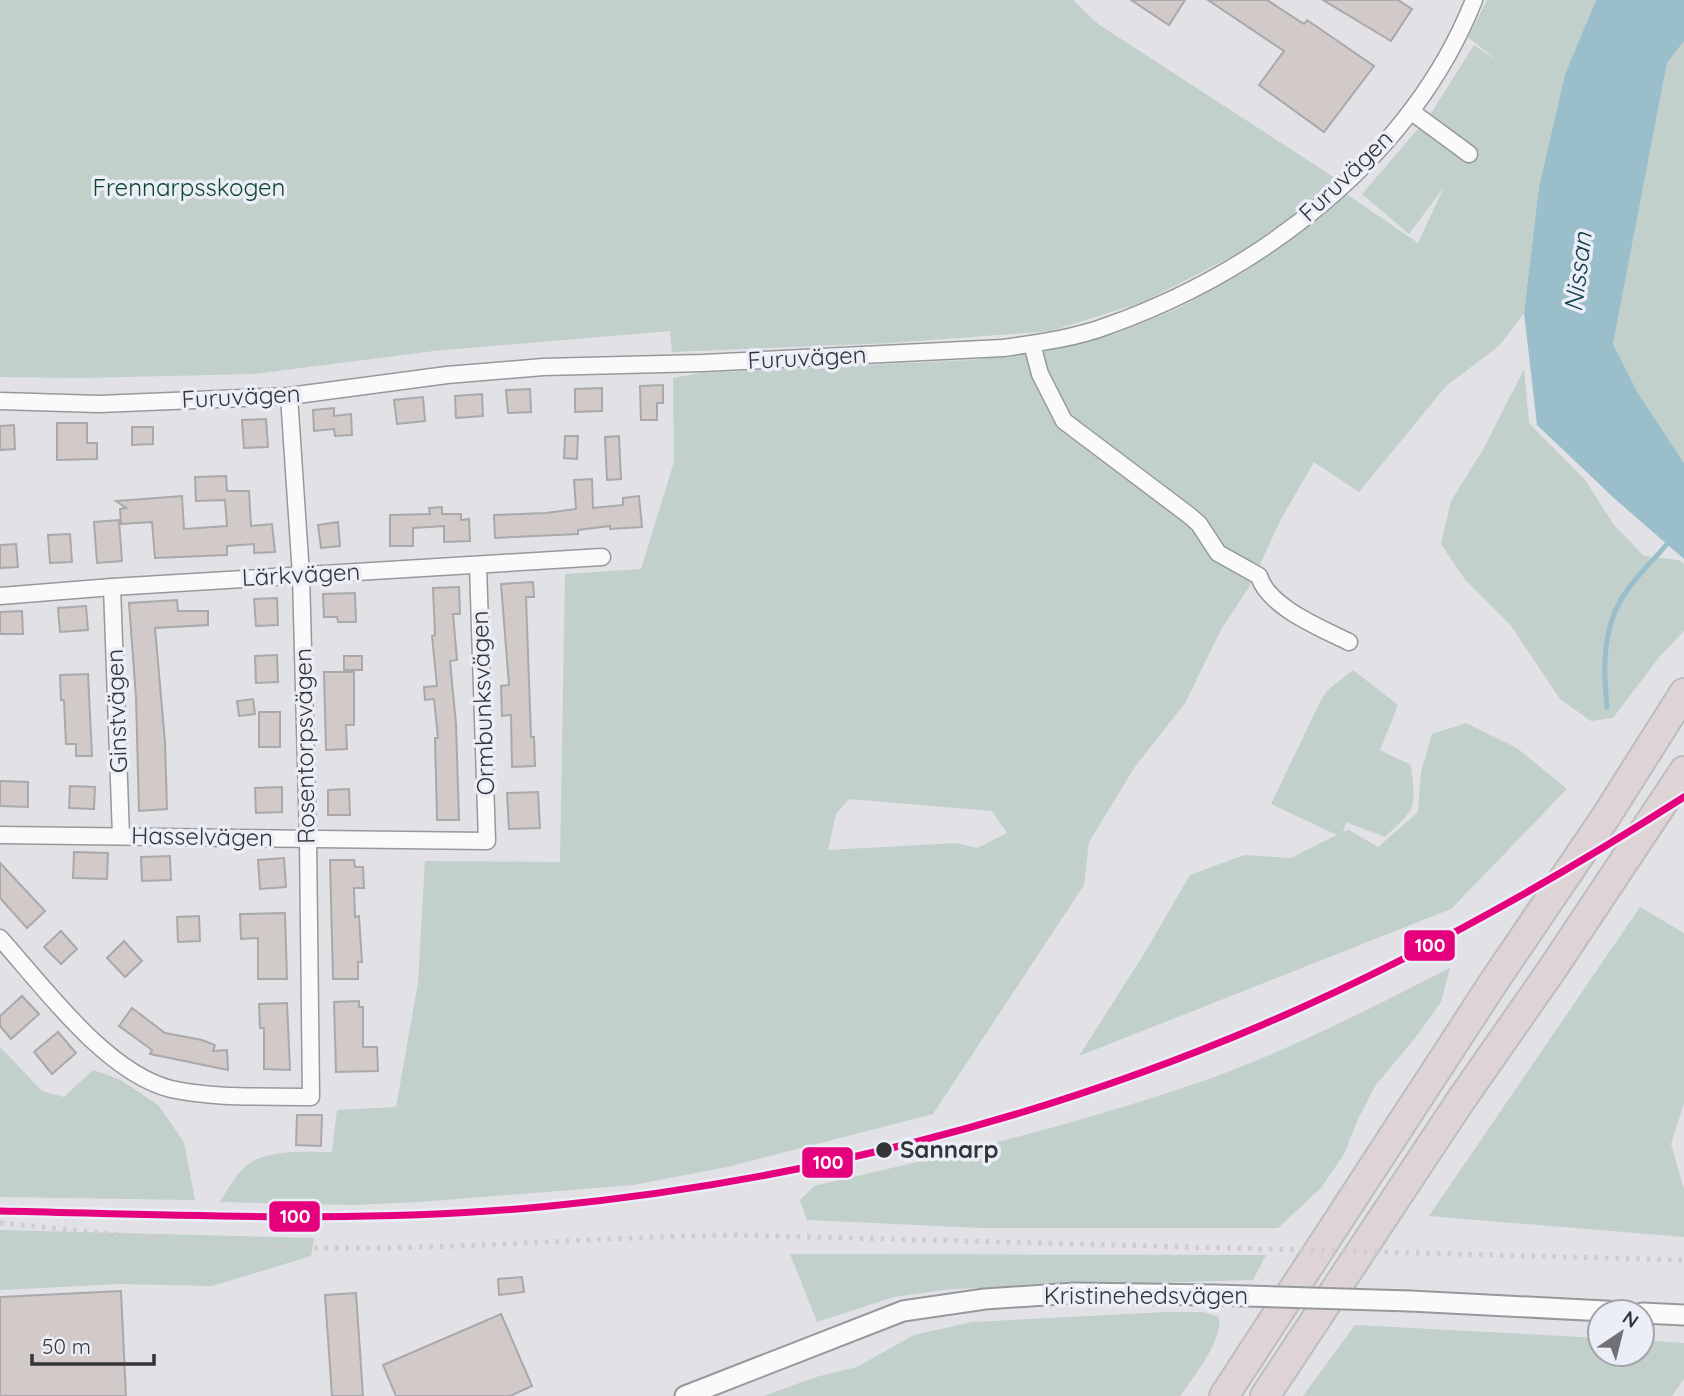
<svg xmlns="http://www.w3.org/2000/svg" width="1684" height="1396" font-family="Quicksand,sans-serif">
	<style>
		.green { fill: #c1d0cb; fill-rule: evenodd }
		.water { fill: #9bbfca }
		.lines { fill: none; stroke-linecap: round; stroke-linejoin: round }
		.stream { stroke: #9bbfca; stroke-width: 5 }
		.building { fill: #d2c9c9; stroke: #a9a8aa; stroke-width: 2 }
		.minor-casing { stroke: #97989c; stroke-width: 19 }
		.tertiary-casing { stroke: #97989c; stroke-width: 23 }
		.motorway-casing { stroke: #bdbdbf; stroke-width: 32 }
		.minor { stroke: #fafafb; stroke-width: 16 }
		.tertiary { stroke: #fafafb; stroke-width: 19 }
		.motorway { stroke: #ded4d5; stroke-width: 28 }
		.rail { stroke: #cdcdce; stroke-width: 5; stroke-dasharray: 3.5 7; stroke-linecap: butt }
		.tertiary-bridge-casing { stroke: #97989c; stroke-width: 23; stroke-linecap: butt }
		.tertiary-bridge { stroke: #fafafb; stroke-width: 19 }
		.rail-1-casing { stroke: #ebedf7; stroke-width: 12 }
		.rail-1 { stroke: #e5007d; stroke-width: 7 }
		.stop-dot { fill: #343538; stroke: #ebedf7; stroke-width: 2.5 }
		.labels { text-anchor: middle; stroke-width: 7; stroke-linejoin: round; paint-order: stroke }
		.street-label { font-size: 24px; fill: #343538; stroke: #ebedf7 }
		.park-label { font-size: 24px; fill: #0f4933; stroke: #ebedf7 }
		.stop-label { font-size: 24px; font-weight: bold; fill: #343538; stroke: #ebedf7; text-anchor: start }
		.water-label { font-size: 26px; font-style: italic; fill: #12404b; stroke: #ebedf7 }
		.line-badge { stroke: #ebedf7; stroke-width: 2.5 }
		.badge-label { font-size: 19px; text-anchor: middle; font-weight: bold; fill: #fff }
	</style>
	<rect width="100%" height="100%" fill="#e1e1e6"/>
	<g class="green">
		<path d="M0 0H1073L1098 24 1335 178 1296 213 1241 252 1143 302 1051 331 891 343 672 352 670 331 434 351 254 374 81 378 0 377Z"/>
		<path d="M1487 0H1596L1565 74 1539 185 1524 313 1500 345 1446 386 1359 492 1314 462 1281 519 1251 584 1222 628 1185 703 1134 768 1089 842 1084 885 933 1114 727 1167 633 1185 419 1202 353 1205 220 1202C228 1189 237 1172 250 1163 272 1149 307 1152 332 1152L337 1110 396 1107 418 983 425 861 560 862 565 574 641 569 674 462 673 378 701 373 971 360 1041 352 1115 334 1179 308 1244 272 1295 236 1345 193 1418 243 1444 187 1409 234 1362 194 1430 115 1474 45 1499 62 1468 37ZM849 799 992 811 1007 833 977 848 956 843 828 850 836 814Z"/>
		<path d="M1684 41V463L1638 393 1613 344 1667 63Z"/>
		<path d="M1524 369 1529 423 1585 480 1614 525 1644 556 1678 560 1684 564V631L1660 656 1613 718 1591 721 1560 699 1511 626 1466 581 1441 544 1451 501 1484 448Z"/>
		<path d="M1353 670 1398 705 1380 750 1411 765C1416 809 1417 807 1385 837L1346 822 1343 832 1349 830 1378 847 1418 812 1421 772 1432 734 1466 723 1517 748 1567 789 1451 909 1079 1056 1144 954 1190 875 1244 855 1291 858 1337 835 1271 804 1321 700 1328 690Z"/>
		<path d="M1640 907 1684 933V1103L1671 1144 1684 1189V1237L1429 1216Z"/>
		<path d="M1450 968 1441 1002 1415 1038 1375 1086 1358 1119 1344 1154 1321 1188 1278 1228H982L807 1220 800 1200 814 1186C945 1156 1076 1125 1203 1081 1288 1051 1369 1009 1450 968Z"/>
		<path d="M0 1047 42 1091 64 1097 93 1070 119 1079 158 1105 184 1142 195 1200 0 1197Z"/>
		<path d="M0 1230 314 1238 311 1256 212 1286 120 1284 0 1290Z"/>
		<path d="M790 1254 1266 1255 1253 1280 951 1289 894 1297 817 1322Z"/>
		<path d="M1166 1312H1204L1219 1317C1224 1338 1193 1378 1180 1396H764L816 1377 857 1367 914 1335 972 1322Z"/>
		<path d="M1355 1325 1600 1338V1354H1642V1340L1684 1343V1379L1672 1396H1303Z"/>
	</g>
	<path class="water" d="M1596 0H1684V41L1667 63 1613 344 1638 393 1684 463V559L1615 499 1537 425 1524 313 1539 186 1565 74Z"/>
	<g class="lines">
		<path class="stream" d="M1607 707C1603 670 1602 628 1624 595 1635 577 1653 561 1667 544"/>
	</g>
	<g class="building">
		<path d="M1131 0H1185L1169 25Z"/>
		<path d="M1208 0H1267L1304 24 1307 20 1374 66 1324 132 1259 85 1284 51Z"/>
		<path d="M1323 0H1398L1412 9 1391 41Z"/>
		<path d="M663 385V403H657V420H641L640 386Z"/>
		<path d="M602 388V411L575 412V389Z"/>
		<path d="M530 389 531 412 508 413 506 390Z"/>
		<path d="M482 394 483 416 456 418 455 396Z"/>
		<path d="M423 397 425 421 397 424 394 400Z"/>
		<path d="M334 408V416L351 414 352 435 335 436 334 429 314 431 313 410Z"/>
		<path d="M266 419 268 447 244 448 242 420Z"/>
		<path d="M57 423H87V443H97V459L57 460Z"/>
		<path d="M14 425 15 449 0 450V426Z"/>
		<path d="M132 427H153V444L132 445Z"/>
		<path d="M565 436H578L577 459 564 458Z"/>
		<path d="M619 436 621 479 607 480 605 437Z"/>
		<path d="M226 476 227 491H249L251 526 272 524 275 552 254 553V544L227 546V555L155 558 152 522 121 524 120 509 126 508 116 501 182 496 184 529 227 526 225 500 196 501 195 477Z"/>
		<path d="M592 479 593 508 623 505V498L639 496 642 527 610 529V526L578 530V534L495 538 494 515 546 513 576 509 574 480Z"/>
		<path d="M442 507V514H461V520L469 519 470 541 444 542V526L413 528V546H390V515L430 514 429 508Z"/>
		<path d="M119 520 122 561 97 563 94 522Z"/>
		<path d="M338 522 340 546 321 548 318 525Z"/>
		<path d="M70 534 72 562 50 563 48 535Z"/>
		<path d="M16 544 18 567 0 568V545Z"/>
		<path d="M533 582 534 597H526L531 737H534L535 766 512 767 511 715 502 716 501 686 509 685 501 584Z"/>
		<path d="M459 587 460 614H453L457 660 450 661 456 724 459 820H437L435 738H438L434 699 425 700 424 687 437 686 432 636 435 635 433 588Z"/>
		<path d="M355 593 356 622H338L337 617H324L323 594Z"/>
		<path d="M277 598 278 625 256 626 254 599Z"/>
		<path d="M177 600 178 611H208V625L155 628 165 742 167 809 139 811 136 697 129 603Z"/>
		<path d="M86 606 88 630 60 632 58 608Z"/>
		<path d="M22 611 23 634H0V612Z"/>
		<path d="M277 655 278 682 256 683 255 656Z"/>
		<rect x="344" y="656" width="18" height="14"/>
		<path d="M324 672H354V725H346L347 749 326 750Z"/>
		<path d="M88 674 92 756H76V744H66L64 700H61L60 675Z"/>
		<path d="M253 699 255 714 239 716 237 701Z"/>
		<rect x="259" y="712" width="21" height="35"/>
		<path d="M0 781 28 782V807L0 806Z"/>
		<path d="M70 786 95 787 94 809 69 808Z"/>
		<path d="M282 787V812L256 813 255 788Z"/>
		<path d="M349 789 350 815H328V790Z"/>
		<path d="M538 792 540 828 509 829 507 793Z"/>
		<path d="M74 852 108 853 107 879 73 878Z"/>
		<path d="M170 856 171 880 142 881 141 857Z"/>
		<path d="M284 858 286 887 260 889 258 860Z"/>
		<path d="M330 860H354L355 867H363L364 888H354L355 917 359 916 362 962H358V979H333Z"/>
		<path d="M0 863 45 911 27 928 0 898Z"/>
		<path d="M285 913 287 979H258V938L241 939 240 914Z"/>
		<path d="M199 916 200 941 178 942 177 917Z"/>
		<path d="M61 931 77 949 61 964 44 947Z"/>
		<path d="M124 941 142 961 125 977 107 958Z"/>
		<path d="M22 996 39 1014 11 1039 0 1026V1016Z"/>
		<path d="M359 1001V1007H363V1047H377L378 1071 336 1072 334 1002Z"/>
		<path d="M287 1003 290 1070 264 1069V1028H260L259 1004Z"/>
		<path d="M132 1008 165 1033 202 1040 215 1045 213 1051 227 1050 228 1070 150 1054 152 1050 119 1026Z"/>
		<path d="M58 1032 76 1053 52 1074 34 1052Z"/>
		<path d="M297 1115H322L321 1146 296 1145Z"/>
		<path d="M522 1277 524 1292 499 1295 498 1279Z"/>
		<path d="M121 1291 126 1396H0V1297Z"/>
		<path d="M356 1293 363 1396H332L325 1295Z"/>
		<path d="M501 1314 532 1386 510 1396H396L383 1365Z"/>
	</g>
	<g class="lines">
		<defs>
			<g id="minor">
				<path d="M1412 112 1469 154"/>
				<path d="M1032 344 1040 374 1064 421 1190 516 1199 524 1218 553 1259 576C1268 607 1321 628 1349 642"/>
				<path d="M0 401 99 404 289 396 447 375 543 367 703 363 1003 348C1038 343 1075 338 1107 326 1262 271 1412 156 1474 0"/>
				<path d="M112 587 121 836"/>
				<path d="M0 596 112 587 602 557"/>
				<path d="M0 835 487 841 478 565"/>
				<path d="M0 938C43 986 106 1073 171 1089 216 1099 265 1096 311 1097L308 839 301 575 289 396"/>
			</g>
			<g id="tertiary">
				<path d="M1410 1301 1624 1312"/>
				<path d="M1642 1313 1684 1315"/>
				<path d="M685 1396 903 1311 985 1299 1075 1293 1214 1295"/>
			</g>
			<g id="motorway">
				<path d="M1224 1396 1495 980 1605 818 1684 693"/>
				<path d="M1265 1396 1459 1103 1553 968 1684 771"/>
			</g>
		</defs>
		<use href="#minor" class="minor-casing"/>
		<use href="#tertiary" class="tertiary-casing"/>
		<use href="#motorway" class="motorway-casing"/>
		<use href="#minor" class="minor"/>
		<use href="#tertiary" class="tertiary"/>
		<use href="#motorway" class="motorway"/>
		<path class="rail" d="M0 1223C97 1232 193 1243 290 1247 439 1252 587 1237 735 1235L1684 1260"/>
		<defs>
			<path id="tertiary-bridge" d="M1214 1295 1410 1301"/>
		</defs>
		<use href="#tertiary-bridge" class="tertiary-bridge-casing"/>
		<use href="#tertiary-bridge" class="tertiary-bridge"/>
		<defs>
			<path id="rail-1" d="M0 1211C183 1215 368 1224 550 1206 795 1182 1037 1121 1262 1025 1409 962 1550 883 1684 797"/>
		</defs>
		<use href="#rail-1" class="rail-1-casing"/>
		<use href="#rail-1" class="rail-1"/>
	</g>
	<circle class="stop-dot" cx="884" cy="1150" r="9"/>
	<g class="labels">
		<g class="street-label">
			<text transform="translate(1346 176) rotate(-44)" y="8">Furuvägen</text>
			<text transform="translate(807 358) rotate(-3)" y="8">Furuvägen</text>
			<text transform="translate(241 397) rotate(-3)" y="8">Furuvägen</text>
			<text transform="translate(301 575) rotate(-3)" y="8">Lärkvägen</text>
			<text transform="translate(483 703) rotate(-92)" y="8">Ormbunksvägen</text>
			<text transform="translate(117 711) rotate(-92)" y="8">Ginstvägen</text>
			<text transform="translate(305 746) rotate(-91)" y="8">Rosentorpsvägen</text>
			<text transform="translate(202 837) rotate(1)" y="8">Hasselvägen</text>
			<text x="1146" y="1304">Kristinehedsvägen</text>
		</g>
		<g class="park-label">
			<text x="189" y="196">Frennarpsskogen</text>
		</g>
		<g class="stop-label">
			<text x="900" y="1158">Sannarp</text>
		</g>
		<g class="water-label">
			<text transform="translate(1578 272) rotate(-83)" y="9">Nissan</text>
		</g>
	</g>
	<g class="line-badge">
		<rect x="1403" y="929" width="53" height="33" rx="7" fill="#e5007d"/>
		<rect x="801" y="1146" width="53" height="33" rx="7" fill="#e5007d"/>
		<rect x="268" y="1200" width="53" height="33" rx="7" fill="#e5007d"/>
	</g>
	<g class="badge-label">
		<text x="1430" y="952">100</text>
		<text x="828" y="1169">100</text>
		<text x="295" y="1223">100</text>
	</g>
	<g transform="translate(1621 1333) rotate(35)"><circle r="33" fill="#ebedf7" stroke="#a2a3ab" stroke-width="2"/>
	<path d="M0-5L12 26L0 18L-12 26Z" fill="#717175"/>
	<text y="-10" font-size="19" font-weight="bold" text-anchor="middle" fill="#343538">N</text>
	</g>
	<path d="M32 1354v10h122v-10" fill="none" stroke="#343538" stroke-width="3.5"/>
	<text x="42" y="1354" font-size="21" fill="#343538" stroke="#ebedf7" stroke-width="5" paint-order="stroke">50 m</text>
</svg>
